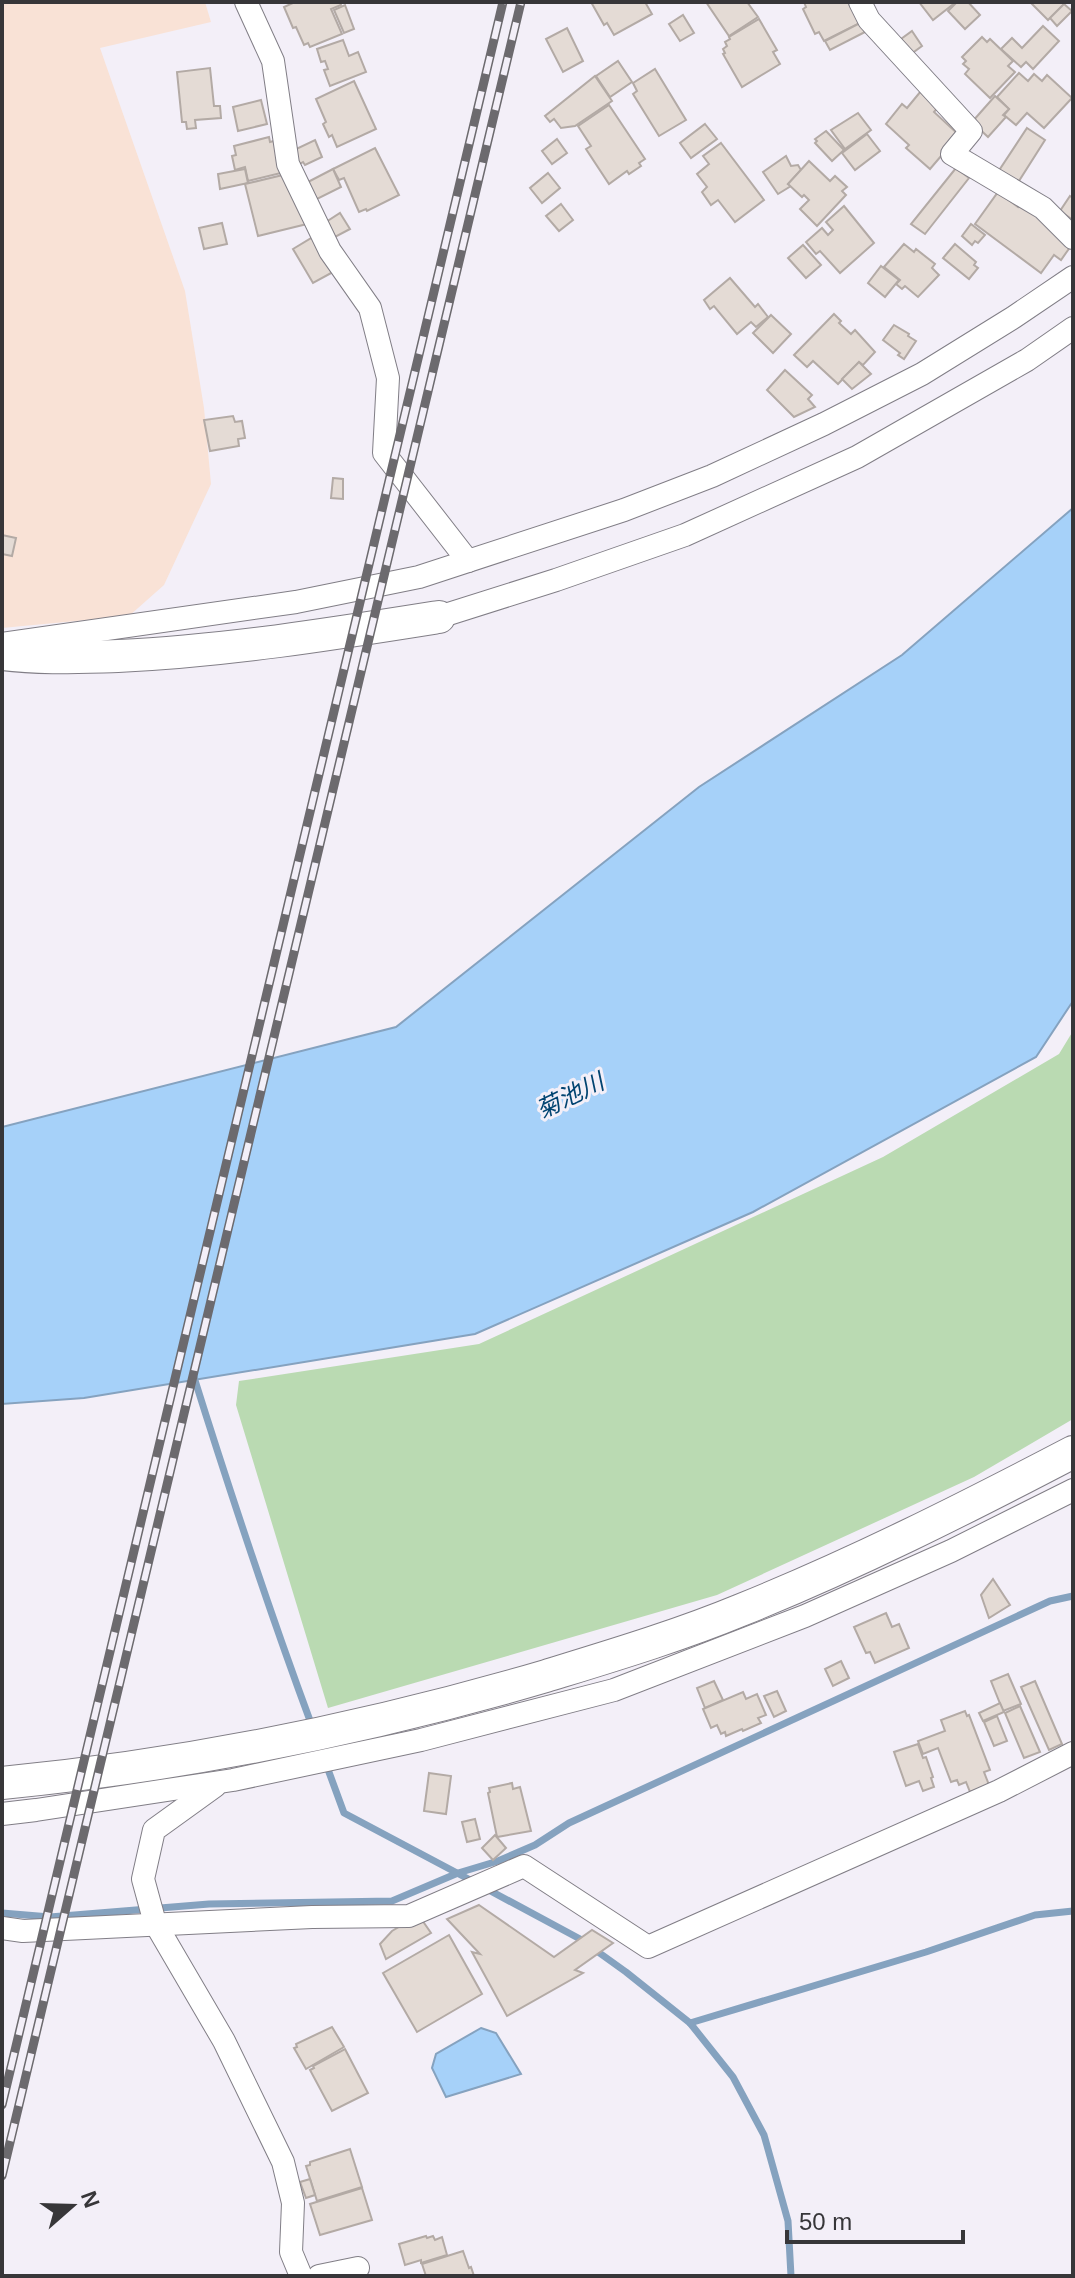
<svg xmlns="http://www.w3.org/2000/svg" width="1075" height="2278" font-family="Helvetica,'Noto Sans JP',sans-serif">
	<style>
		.industrial { fill: #f9e2d6 }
		.green { fill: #badab2 }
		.water { fill: #a6d1f9; stroke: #85a2bf; stroke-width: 2 }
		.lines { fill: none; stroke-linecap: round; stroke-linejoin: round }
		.stream { stroke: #85a2bf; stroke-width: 7 }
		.building { fill: #e4dbd5; stroke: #b3aaa5; stroke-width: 2 }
		.street-casing { stroke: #817e86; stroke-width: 24 }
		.secondary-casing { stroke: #817e86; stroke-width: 34 }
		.street { stroke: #fff; stroke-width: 22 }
		.secondary { stroke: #fff; stroke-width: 32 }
		.rail-casing { stroke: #6c6a6e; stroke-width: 9 }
		.rail { stroke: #f3eff8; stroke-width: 6; stroke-dasharray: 18; stroke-linecap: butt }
		.labels { text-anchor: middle; stroke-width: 6; stroke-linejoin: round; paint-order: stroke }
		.water-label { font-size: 24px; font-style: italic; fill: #024471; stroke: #f3eff8 }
	</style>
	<rect width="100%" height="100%" fill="#f3eff8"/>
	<path class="industrial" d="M2 2H205L211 22 100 48 185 291 204 408 211 484 164 585 129 616 2 628Z"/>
	<path class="green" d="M1073 1031V1419L974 1477 717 1595 328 1708 236 1405 239 1381 479 1344 883 1157 1059 1054Z"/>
	<g class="water">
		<path d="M1073 508V1001L1036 1057 753 1212 475 1334 84 1398 2 1404V1127L396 1027 699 787 902 655Z"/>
		<path d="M481 2028 496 2033 521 2074 446 2097 432 2068 436 2054Z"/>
	</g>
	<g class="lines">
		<g class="stream">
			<path d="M193 1374C230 1492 269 1610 312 1726"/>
			<path d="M326 1764 344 1813 474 1882"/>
			<path d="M485 1888 580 1939 626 1972 690 2023 733 2077 764 2135 788 2221 791 2276"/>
			<path d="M2 1913 50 1917 209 1904 392 1901 458 1873 498 1861 535 1845 569 1823 1050 1601 1073 1596"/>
			<path d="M690 2023 926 1952 1035 1915 1073 1911"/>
		</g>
	</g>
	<g class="building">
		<path d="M295 2H340L341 5 331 9 342 34 310 47 308 43 304 45 296 27 293 28 284 7Z"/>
		<path d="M591 2H645L652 14 614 35 607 23 604 25Z"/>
		<path d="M706 2H747L758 17 729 36Z"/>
		<path d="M804 2H849L860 23 824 41 819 32 815 34 803 9 806 7Z"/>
		<path d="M919 2H956L933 20Z"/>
		<path d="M957 2H968L980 15 965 29 948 11Z"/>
		<path d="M1030 2H1066L1048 20Z"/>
		<path d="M1064 4 1072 11 1057 26 1050 18Z"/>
		<path d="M345 5 354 29 344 33 334 10Z"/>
		<path d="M683 15 694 33 680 41 669 24Z"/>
		<path d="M759 19 777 50 773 52 780 64 742 87 723 54 725 53 723 49 727 46 725 42 730 39 729 37Z"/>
		<path d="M860 23 865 32 830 50 825 41Z"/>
		<path d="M1043 26 1059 41 1033 69 1026 62 1021 67 1001 49 1012 38 1022 48Z"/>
		<path d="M567 28 583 61 563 72 546 39Z"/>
		<path d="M912 31 922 46 911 54 901 39Z"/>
		<path d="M982 37 987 42 990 39 1013 61 1008 66 1015 72 990 98 965 74 969 69 963 64 966 61 962 57Z"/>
		<path d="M343 40 349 56 358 52 366 72 330 86 324 70 328 69 325 61 321 62 317 49Z"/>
		<path d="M618 61 632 82 610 97 596 76Z"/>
		<path d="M210 68 214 106H220L221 118 195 120 196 128 187 129 186 122H182L177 72Z"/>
		<path d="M655 69 686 120 659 136 633 94 637 91 633 83Z"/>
		<path d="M1019 73 1028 81 1034 74 1042 81 1047 75 1072 98 1044 128 1027 113 1016 125 1004 115 1009 109 997 97Z"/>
		<path d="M595 76 612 101 575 126 561 128 554 119 550 122 545 116Z"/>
		<path d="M354 81 376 129 337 147 332 135 329 137 323 124 326 122 316 99Z"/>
		<path d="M921 91 939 106 934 112 959 135 930 169 906 148 909 145 886 124 902 104 907 108Z"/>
		<path d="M995 96 1009 109 1003 115 1006 117 988 137 972 122Z"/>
		<path d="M261 100 267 124 238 131 233 107Z"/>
		<path d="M609 105 645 159 639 163 641 166 629 174 627 171 609 184 586 149 591 146 578 126Z"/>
		<path d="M858 113 871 130 845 149 831 130Z"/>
		<path d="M705 124 717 139 691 158 680 143Z"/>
		<path d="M1027 128 1045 140 1017 184 998 172Z"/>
		<path d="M826 131 844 150 832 161 815 143 817 141 815 139Z"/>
		<path d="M867 134 880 151 855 170 842 153Z"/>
		<path d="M269 137 270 142 274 141 285 172 248 181 245 167 235 170 232 156 236 155 234 146Z"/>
		<path d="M557 139 567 153 552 164 542 151Z"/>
		<path d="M315 140 322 157 305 165 303 162 298 165 292 151Z"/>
		<path d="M721 143 764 200 735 222 718 200 711 205 702 192 707 187 697 174 709 164 703 156Z"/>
		<path d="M375 148 399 195 367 211 366 209 359 212 344 178 339 180 333 169Z"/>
		<path d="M786 156 791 166 798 165 801 170 788 184 791 186 778 194 763 172Z"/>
		<path d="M809 161 830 181 835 176 847 187 842 191 846 195 817 226 800 209 809 200 804 195 802 197 788 184Z"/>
		<path d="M956 168 969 178 925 234 911 224Z"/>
		<path d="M245 169 248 183 220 189 218 174Z"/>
		<path d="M333 169 341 187 315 200 306 183Z"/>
		<path d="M548 173 560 188 542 203 530 188Z"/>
		<path d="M287 174 307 224 258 236 245 184Z"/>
		<path d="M998 192 1018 207 1020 203 1073 243 1061 260 1054 255 1041 273 975 224Z"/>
		<path d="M1070 196 1073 198V220L1060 211Z"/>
		<path d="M561 204 573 220 559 231 546 216Z"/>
		<path d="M844 206 874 243 840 273 820 251 816 254 806 242 822 228 828 235 833 230 826 222Z"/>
		<path d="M340 213 350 229 335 237 326 222Z"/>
		<path d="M222 223 227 244 204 249 199 228Z"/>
		<path d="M971 224 985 235 978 243 975 241 972 245 962 236Z"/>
		<path d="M313 237 333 272 313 283 293 249Z"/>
		<path d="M904 244 914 252 916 249 935 264 932 268 939 275 918 297 905 286 902 289 896 284 900 280 884 267Z"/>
		<path d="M955 244 976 262 974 265 978 268 969 279 943 258Z"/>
		<path d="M803 245 821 265 806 278 788 258Z"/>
		<path d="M881 266 899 280 885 297 868 283Z"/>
		<path d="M730 278 755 307 758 304 768 317 756 327 751 322 737 334 714 306 710 309 704 300Z"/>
		<path d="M834 314 841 321 839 323 851 334 855 330 875 352 863 365 859 362 838 384 813 361 807 367 794 355Z"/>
		<path d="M771 315 791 334 773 353 753 333Z"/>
		<path d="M894 325 909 334 908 336 916 341 904 359 898 355 900 353 883 340Z"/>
		<path d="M859 362 871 374 852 389 842 379Z"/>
		<path d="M785 370 812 395 808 399 815 407 794 417 767 390Z"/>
		<path d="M233 416 235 422 242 421 245 438 238 439 239 446 210 451 204 420Z"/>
		<path d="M333 478 343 479V499L331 498Z"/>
		<path d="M2 535 16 538 12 556 2 554Z"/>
		<path d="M993 1579 1010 1605 989 1618 981 1595Z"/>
		<path d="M886 1613 892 1627 899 1624 909 1648 875 1663 870 1652 866 1653 854 1627Z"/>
		<path d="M841 1661 849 1678 833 1686 825 1669Z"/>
		<path d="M1008 1674 1021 1704 1003 1711 991 1681Z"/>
		<path d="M714 1681 723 1700 705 1708 697 1688Z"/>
		<path d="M1035 1681 1062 1744 1049 1750 1021 1687Z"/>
		<path d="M777 1691 786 1711 774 1717 764 1696Z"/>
		<path d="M743 1692 746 1699 757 1694 766 1715 758 1718 761 1723 743 1731 742 1729 726 1736 725 1732 721 1734 717 1725 711 1728 703 1709Z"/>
		<path d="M1000 1703 1004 1712 983 1721 979 1713Z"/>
		<path d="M1020 1706 1040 1752 1024 1758 1005 1713Z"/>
		<path d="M965 1711 967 1716 969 1715 990 1770 984 1772 989 1785 970 1792 966 1782 959 1785 957 1780 951 1782 938 1748 923 1754 918 1741 945 1731 941 1720Z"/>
		<path d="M997 1716 1007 1741 994 1746 984 1722Z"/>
		<path d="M918 1744 923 1758 926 1757 933 1777 931 1778 934 1787 923 1791 919 1781 906 1786 894 1752Z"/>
		<path d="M429 1773 451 1776 446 1814 424 1811Z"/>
		<path d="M512 1783 513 1789 520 1787 531 1831 497 1837 488 1793 490 1792 489 1788Z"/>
		<path d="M475 1819 480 1839 467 1842 462 1822Z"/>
		<path d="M495 1835 506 1848 493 1860 482 1848Z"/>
		<path d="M479 1905 554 1957 592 1930 613 1943 575 1970 583 1973 507 2016 472 1952 480 1954 447 1919Z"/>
		<path d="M422 1920 431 1933 386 1959 380 1944 392 1931 404 1924Z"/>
		<path d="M449 1935 482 1994 417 2032 383 1973Z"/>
		<path d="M332 2027 344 2047 306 2069 294 2048 297 2047 296 2044Z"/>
		<path d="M345 2049 368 2093 332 2111 310 2070 314 2068 313 2066Z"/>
		<path d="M350 2149 362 2187 317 2201 306 2166 310 2165V2162Z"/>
		<path d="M310 2179 315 2195 306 2198 300 2182Z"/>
		<path d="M362 2188 372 2220 320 2235 310 2204Z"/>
		<path d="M426 2236 427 2238 433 2236 435 2240 442 2237 447 2255 421 2263V2260L405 2265 399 2244Z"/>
		<path d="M463 2251 469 2268 471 2267 474 2276H426L422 2264Z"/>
	</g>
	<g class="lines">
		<defs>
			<g id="street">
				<path d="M246 2 273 61 288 164 330 251 370 308 388 378 384 453 468 561"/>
				<path d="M860 2 869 20 971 131 952 154 1043 208 1073 238"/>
				<path d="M439 617 556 580 685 535 857 457 1027 360 1073 328"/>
				<path d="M2 644 296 602 419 577 624 510 712 476 824 424 922 374 1014 317 1073 277"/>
				<path d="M215 1786 154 1830 143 1879 155 1923 224 2041 283 2162 293 2203 291 2252 301 2276"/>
				<path d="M2 1814 36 1810 233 1780 421 1740 614 1690 805 1616 951 1551 1073 1490"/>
				<path d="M2 1928 23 1931 312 1917 409 1916 524 1866 648 1947 999 1791 1073 1753"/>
				<path d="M319 2276 358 2268"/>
			</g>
			<g id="secondary">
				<path d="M2 654C41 659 79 657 118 656 226 651 332 634 439 617"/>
				<path d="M2 1783C186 1765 369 1728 546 1676 611 1656 678 1636 741 1610 855 1564 964 1509 1073 1452"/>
			</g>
		</defs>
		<use href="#street" class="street-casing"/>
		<use href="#secondary" class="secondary-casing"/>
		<use href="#street" class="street"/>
		<use href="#secondary" class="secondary"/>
		<defs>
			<g id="rail">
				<path d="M2 2105 503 2"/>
				<path d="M2 2176 521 2"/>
			</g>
		</defs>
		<use href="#rail" class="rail-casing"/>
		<use href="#rail" class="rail"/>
	</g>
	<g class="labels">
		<g class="water-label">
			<text transform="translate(570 1096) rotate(-26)" y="8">菊池川</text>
		</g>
	</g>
	<rect width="1075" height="2278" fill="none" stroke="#373639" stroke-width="8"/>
	<g transform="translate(72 2206) rotate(70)" stroke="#f3eff8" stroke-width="6" paint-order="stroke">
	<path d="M0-6L14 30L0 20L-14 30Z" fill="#373639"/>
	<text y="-12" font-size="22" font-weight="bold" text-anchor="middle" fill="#373639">N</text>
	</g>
	<path d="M787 2230v12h176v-12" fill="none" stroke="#373639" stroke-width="4"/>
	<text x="799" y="2230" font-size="24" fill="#373639" stroke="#f3eff8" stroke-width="6" paint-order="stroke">50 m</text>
</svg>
